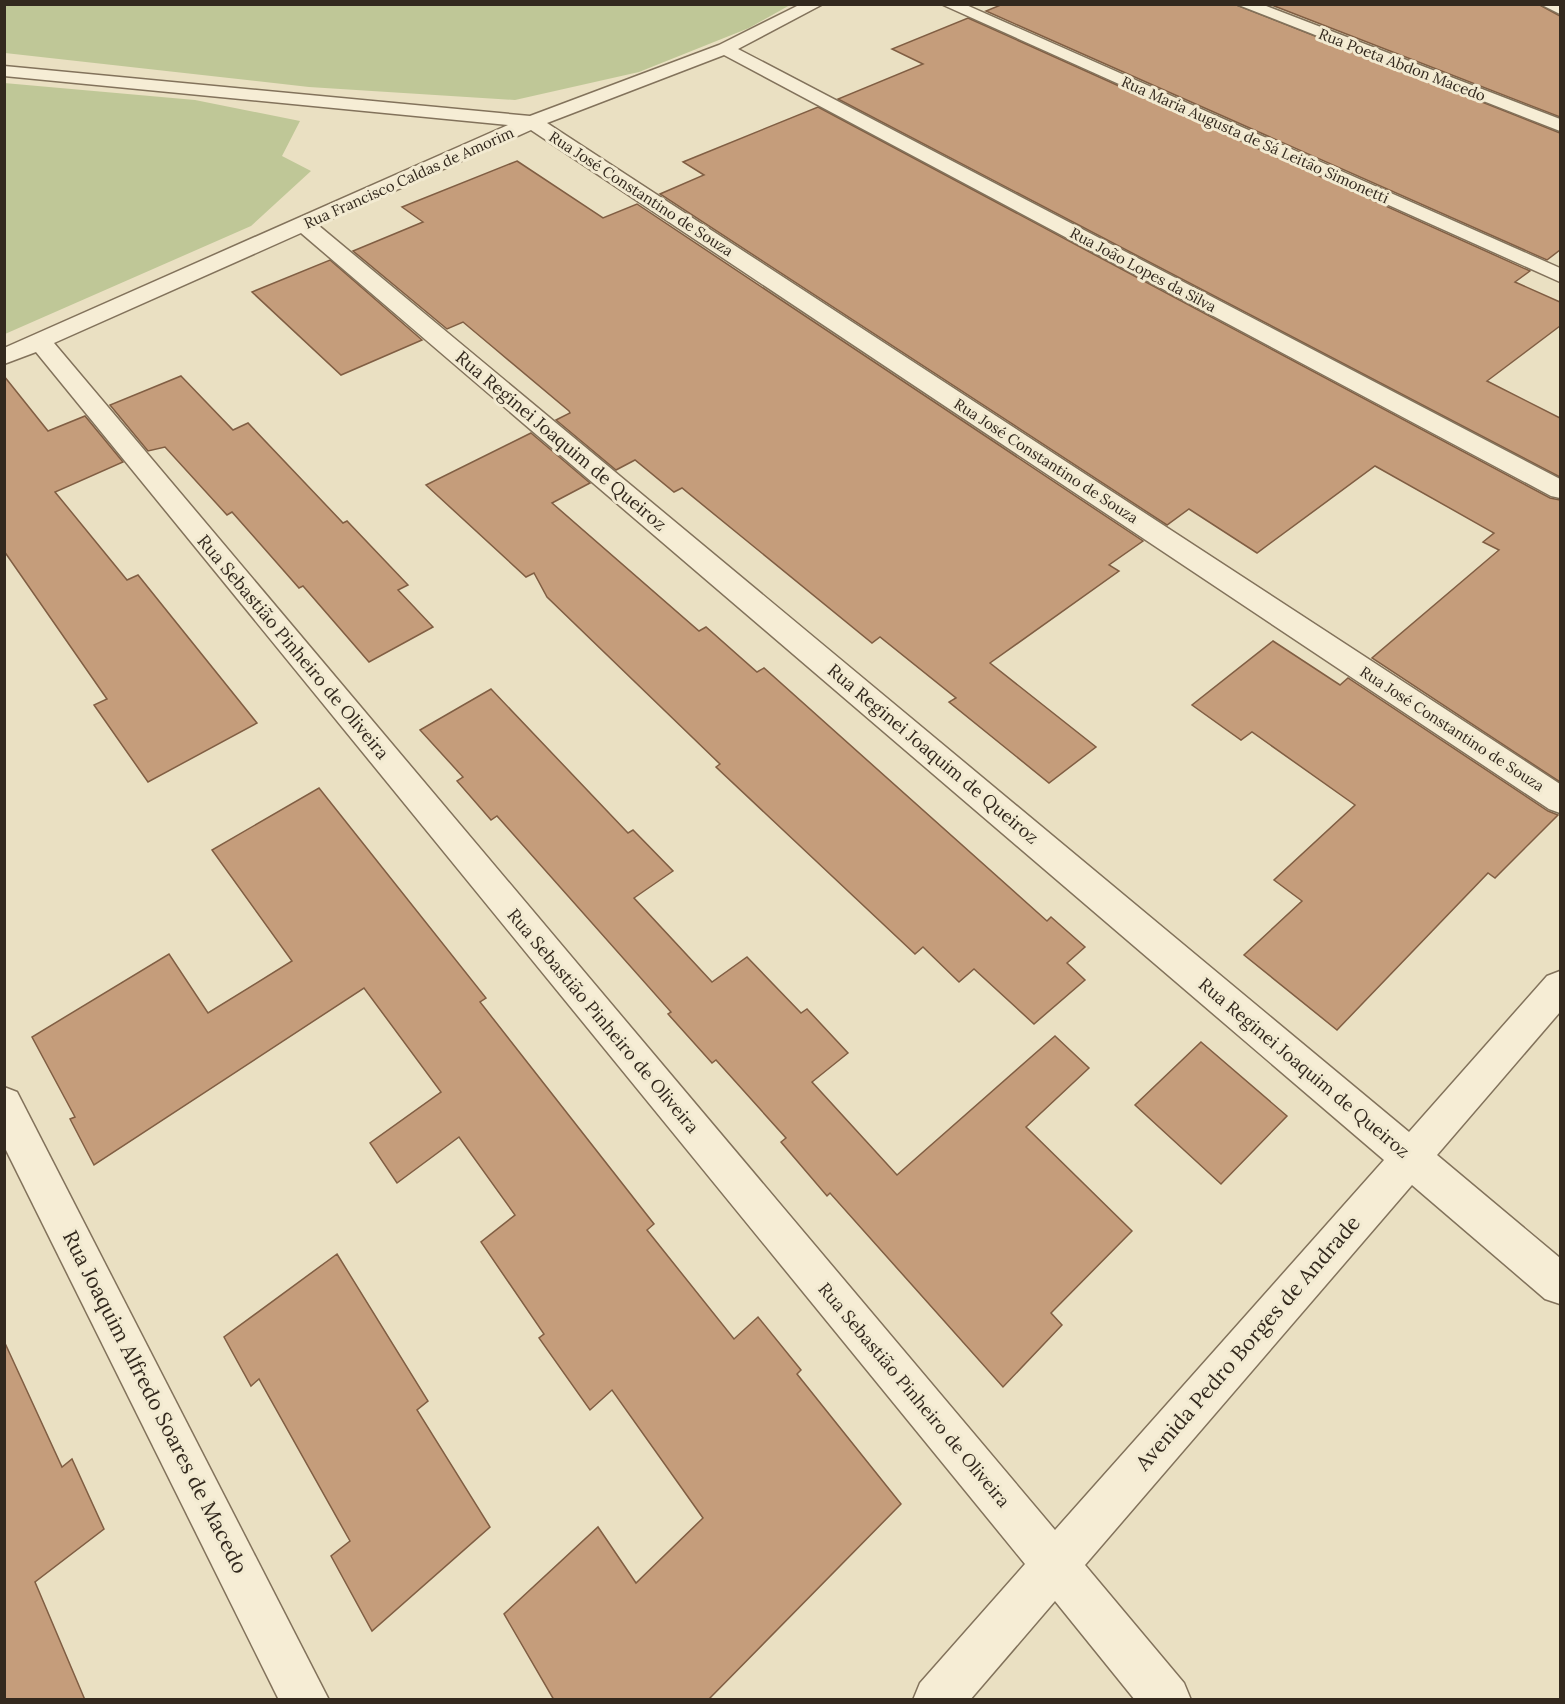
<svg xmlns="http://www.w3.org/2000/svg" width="1565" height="1704" font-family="Lora,serif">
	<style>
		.green { fill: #bfc797 }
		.building { fill: #c59d7b; stroke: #805e43; stroke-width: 1.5 }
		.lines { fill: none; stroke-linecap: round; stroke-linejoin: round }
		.minor-casing { stroke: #82725b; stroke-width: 3 }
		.minor { fill: #f6edd5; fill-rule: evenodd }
		.labels { text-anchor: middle; stroke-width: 6; stroke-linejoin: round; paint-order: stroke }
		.far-street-label { font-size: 15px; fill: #33291e; stroke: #f2ead1 }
		.street-label { font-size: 18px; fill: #33291e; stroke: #f2ead1 }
		.near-street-label { font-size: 21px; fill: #33291e; stroke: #f2ead1 }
	</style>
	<rect width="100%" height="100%" fill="#eae0c2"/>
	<g class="green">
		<path d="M5 4H790V5L749 28 639 72 515 100 309 87 5 53Z"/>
		<path d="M4 83 195 100 300 121 282 156 311 171 251 226 5 334Z"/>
	</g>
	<g class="building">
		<path d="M1003 4H1234L1560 133V250L1547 260 986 11Z"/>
		<path d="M1269 4H1538L1560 16V117Z"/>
		<path d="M968 18 1530 271 1515 282 1560 302V326L1487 381 1560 418V477L838 99 923 64 892 49Z"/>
		<path d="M818 107 1550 498 1560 500V782L1372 658 1499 550 1483 542 1494 533 1375 466 1257 553 1189 509 1167 525 660 194 704 175 683 162Z"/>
		<path d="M517 161 603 218 637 204 1143 541 1109 565 1119 571 990 663 1096 747 1049 783 949 702 956 698 880 637 872 643 682 488 674 492 635 460 616 470 556 420 570 413 569 411 494 348 463 322 447 329 353 251 423 222 402 207Z"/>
		<path d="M330 260 422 340 341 375 252 292Z"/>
		<path d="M4 376 48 431 85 416 123 462 55 492 127 580 138 575 257 723 148 782 94 705 107 699 4 551Z"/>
		<path d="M181 376 233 430 248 423 343 523 347 521 408 585 398 590 433 627 369 662 303 586 299 588 232 512 227 515 165 447 148 451 110 405Z"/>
		<path d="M531 433 590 483 552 503 699 631 706 627 757 672 764 668 1047 921 1051 917 1085 947 1067 963 1085 980 1034 1024 974 969 959 982 923 947 915 954 716 767 720 764 547 597 534 573 526 577 426 485Z"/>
		<path d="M1273 641 1340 685 1348 678 1548 811 1558 815 1495 878 1488 873 1337 1030 1244 955 1302 901 1274 880 1355 805 1252 732 1241 740 1192 705Z"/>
		<path d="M491 689 628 833 633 830 673 871 634 898 712 982 747 957 801 1013 807 1009 848 1053 812 1082 897 1175 1055 1036 1089 1068 1026 1127 1132 1231 1051 1313 1062 1325 1003 1387 830 1193 827 1196 781 1142 786 1138 716 1060 712 1063 668 1014 671 1012 497 816 491 820 457 781 463 777 420 730Z"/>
		<path d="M319 788 486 998 480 1002 654 1224 647 1230 734 1339 758 1317 801 1370 797 1374 901 1504 708 1700H554L504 1614 598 1527 636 1583 703 1518 612 1390 590 1410 539 1338 544 1334 481 1242 515 1215 459 1137 397 1183 370 1143 441 1092 364 988 94 1165 70 1119 75 1117 32 1037 169 954 208 1013 292 961 212 850Z"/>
		<path d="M1201 1042 1287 1116 1221 1184 1135 1105Z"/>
		<path d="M337 1254 428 1401 417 1410 490 1527 372 1631 331 1556 350 1541 259 1379 251 1386 224 1337Z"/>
		<path d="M4 1341 62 1467 72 1459 104 1529 35 1582 85 1700H4Z"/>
	</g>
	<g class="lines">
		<defs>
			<g id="minor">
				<path d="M801 4H823L738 49 1560 479V498L1551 496 724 55 547 123 1560 784V813L1549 809 531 130 318 225 1409 1132 1547 976 1560 971V1012L1437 1155 1560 1258V1304L1545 1299 1412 1185 1085 1565 1184 1683 1191 1700H1135L1055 1601 970 1700H913L920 1683 1025 1564 36 352 4 364V348L508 125 4 76V66L530 116 719 45ZM301 233 1384 1160 1055 1530 54 343Z"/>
				<path d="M941 4H964L1560 268V282Z"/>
				<path d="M1236 4H1261L1560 119V131Z"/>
				<path d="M1540 4H1560V14Z"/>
				<path d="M4 1087 17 1092 329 1700H279L4 1146Z"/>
			</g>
		</defs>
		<use href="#minor" class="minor-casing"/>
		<use href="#minor" class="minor"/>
	</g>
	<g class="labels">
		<g class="far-street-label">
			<text transform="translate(1402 65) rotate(21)" y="5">Rua Poeta Abdon Macedo</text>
			<text transform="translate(1255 140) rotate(24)" y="5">Rua Maria Augusta de Sá Leitão Simonetti</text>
			<text transform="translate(409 178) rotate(-24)" y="5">Rua Francisco Caldas de Amorim</text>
			<text transform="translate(641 194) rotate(33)" y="5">Rua José Constantino de Souza</text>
			<text transform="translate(1143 270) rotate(28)" y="5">Rua João Lopes da Silva</text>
			<text transform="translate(1046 461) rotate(33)" y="5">Rua José Constantino de Souza</text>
			<text transform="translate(1452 729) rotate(33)" y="5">Rua José Constantino de Souza</text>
		</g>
		<g class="street-label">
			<text transform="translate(561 441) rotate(40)" y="6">Rua Reginei Joaquim de Queiroz</text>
			<text transform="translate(293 647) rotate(50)" y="6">Rua Sebastião Pinheiro de Oliveira</text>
			<text transform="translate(933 754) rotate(40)" y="6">Rua Reginei Joaquim de Queiroz</text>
			<text transform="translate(603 1021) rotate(50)" y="6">Rua Sebastião Pinheiro de Oliveira</text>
			<text transform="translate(1304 1068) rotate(40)" y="6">Rua Reginei Joaquim de Queiroz</text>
			<text transform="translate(914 1395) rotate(50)" y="6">Rua Sebastião Pinheiro de Oliveira</text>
		</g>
		<g class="near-street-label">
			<text transform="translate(1248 1343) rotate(-49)" y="7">Avenida Pedro Borges de Andrade</text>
			<text transform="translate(155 1402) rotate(63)" y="7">Rua Joaquim Alfredo Soares de Macedo</text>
		</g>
	</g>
	<rect width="1565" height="1704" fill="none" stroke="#33291e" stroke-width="12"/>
</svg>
